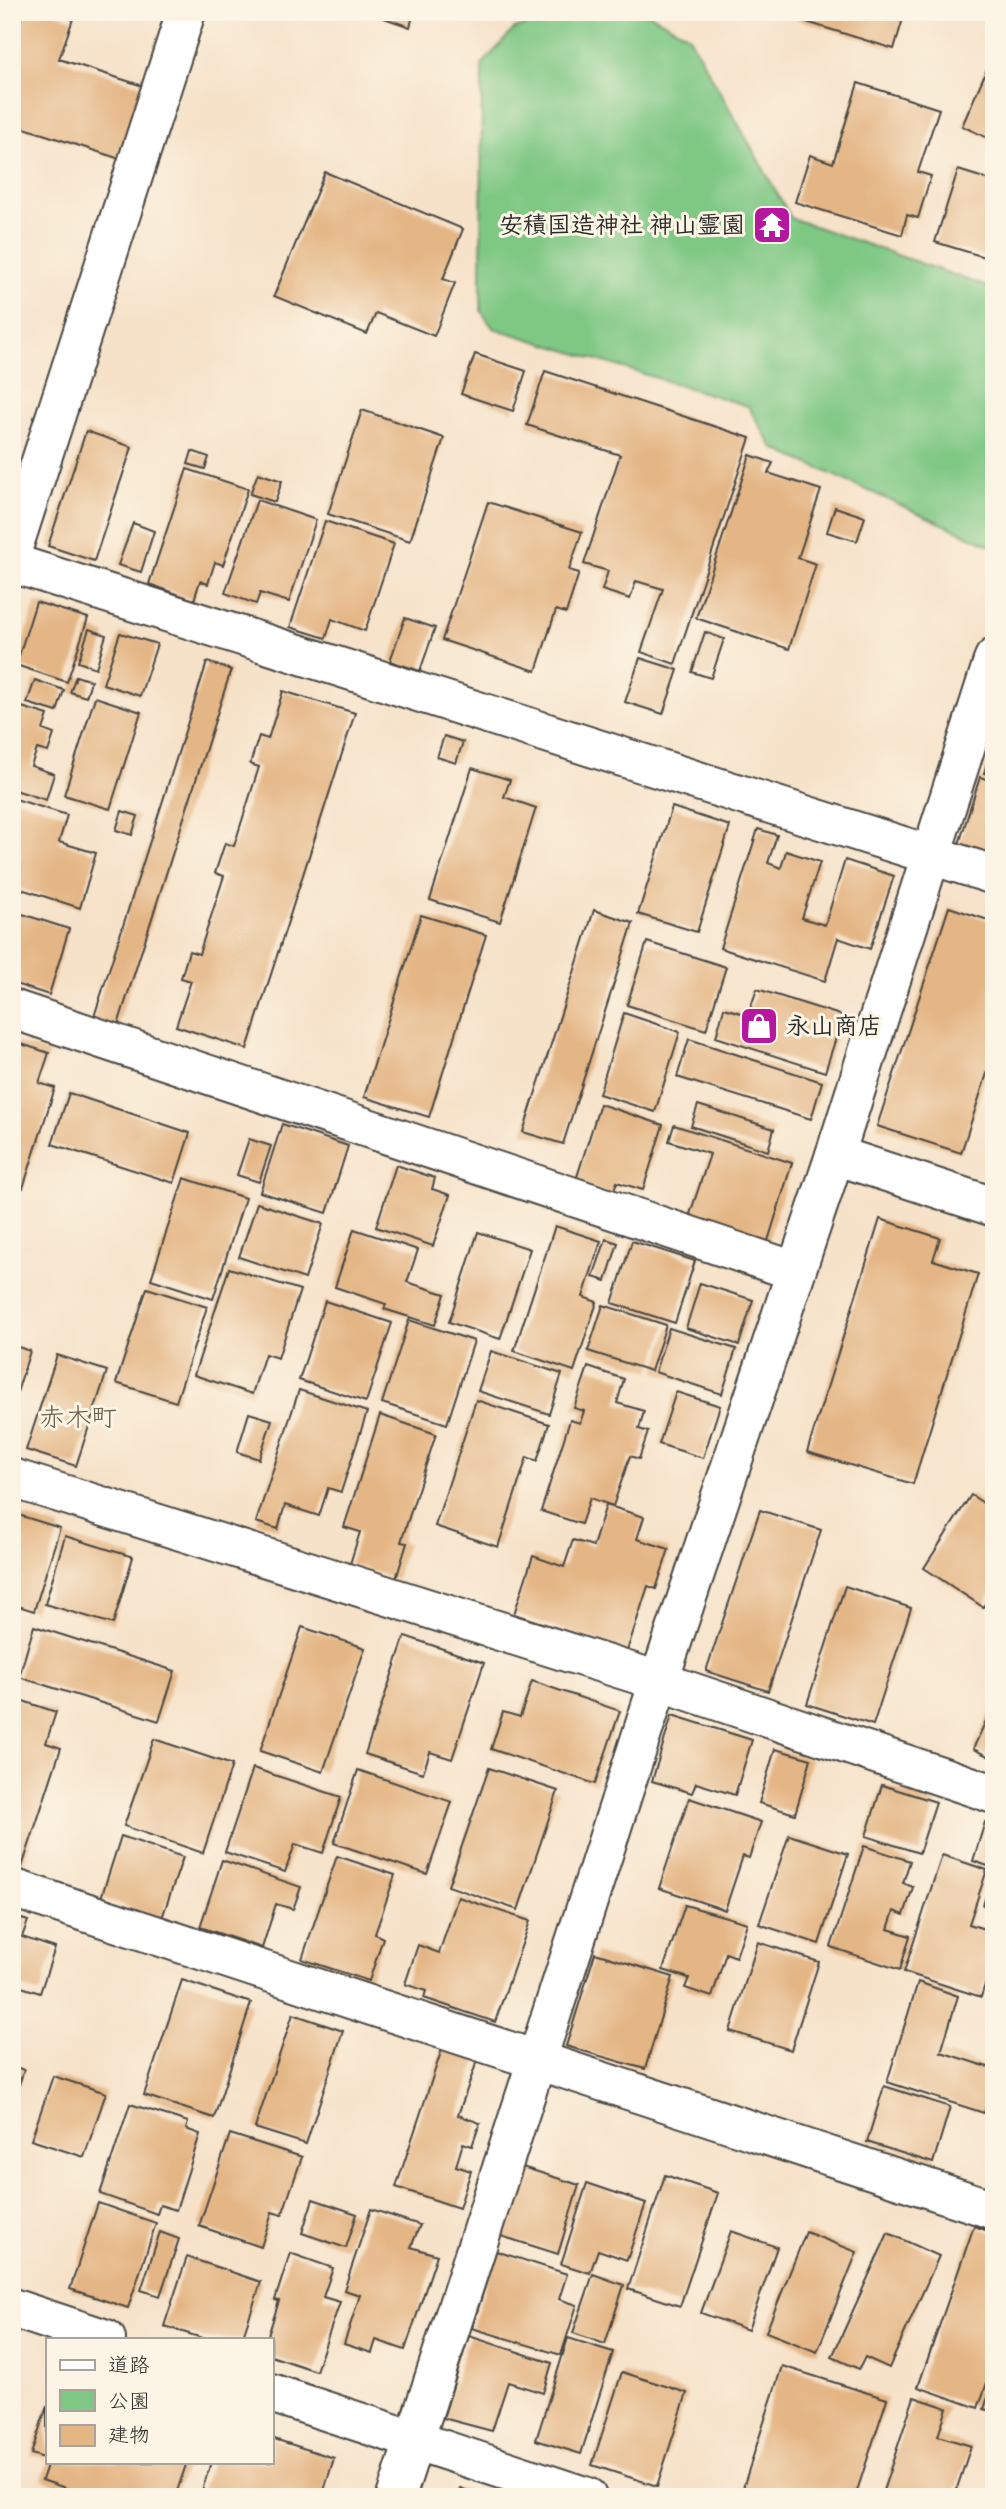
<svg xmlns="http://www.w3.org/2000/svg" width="1006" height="2509" font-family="'Indie Flower','Klee One',sans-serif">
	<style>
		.green { fill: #7fc884; stroke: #557a58; stroke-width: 2 }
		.building { fill: #e4b685 }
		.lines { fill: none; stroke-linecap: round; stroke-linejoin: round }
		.minor-casing { stroke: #494643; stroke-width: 42 }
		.minor { stroke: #fff; stroke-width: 38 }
		.labels { text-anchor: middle; stroke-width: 6; stroke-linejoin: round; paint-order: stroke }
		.poi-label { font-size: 24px; font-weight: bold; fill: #2b2b2b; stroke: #fcf5e5; text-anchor: end }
		.neighbourhood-label { font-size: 26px; fill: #6c5c4a; stroke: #fcf5e5 }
	</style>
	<rect width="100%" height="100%" fill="#fcf5e5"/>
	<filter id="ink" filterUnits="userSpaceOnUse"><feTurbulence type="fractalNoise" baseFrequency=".0143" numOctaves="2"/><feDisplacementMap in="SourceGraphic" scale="14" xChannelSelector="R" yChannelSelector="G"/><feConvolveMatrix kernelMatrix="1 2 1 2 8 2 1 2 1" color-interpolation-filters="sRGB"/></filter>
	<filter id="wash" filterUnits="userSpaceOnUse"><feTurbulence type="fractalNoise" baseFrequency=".00686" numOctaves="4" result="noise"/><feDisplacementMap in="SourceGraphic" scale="28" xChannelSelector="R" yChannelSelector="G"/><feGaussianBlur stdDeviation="1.57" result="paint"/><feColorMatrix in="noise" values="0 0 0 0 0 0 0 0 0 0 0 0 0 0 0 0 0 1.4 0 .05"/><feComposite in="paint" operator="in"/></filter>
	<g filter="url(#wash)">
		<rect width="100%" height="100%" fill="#f6e2c9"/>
		<path class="green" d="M565 12H646L688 35 791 218 994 289V547L773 448 748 406 493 328 481 311 482 65 514 29Z"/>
		<g id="blocks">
			<g class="building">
				<path d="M23 12H52L73 19 59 59 143 86 120 159 12 124V44Z"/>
				<path d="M367 12H414L410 27Z"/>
				<path d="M774 12H905L894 49Z"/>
				<path d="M994 53V141L962 126Z"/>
				<path d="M858 83 939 109 918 172 931 176 918 218 907 215 902 235 795 202 810 155 833 163Z"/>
				<path d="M958 170 990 180 994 171V260L935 242Z"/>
				<path d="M325 172 463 229 443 279 455 283 434 336 376 313 367 334 274 296Z"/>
				<path d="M475 354 526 371 513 411 461 394Z"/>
				<path d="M545 371 750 438 675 664 641 652 663 589 636 581 630 599 602 590 608 571 584 564 620 455 527 425Z"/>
				<path d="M362 410 444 438 410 541 328 514Z"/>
				<path d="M86 431 132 447 94 561 48 546Z"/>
				<path d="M192 451 209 457 205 469 188 464Z"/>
				<path d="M750 455 773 463 768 473 821 490 798 558 816 564 789 649 696 618Z"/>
				<path d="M187 469 248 489 223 565 215 562 208 584 200 581 194 600 149 584Z"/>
				<path d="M258 473 282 481 275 502 250 494Z"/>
				<path d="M257 500 316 520 289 602 260 593 256 604 225 593Z"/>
				<path d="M488 502 582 532 569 570 579 573 566 613 556 610 536 671 442 640Z"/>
				<path d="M835 507 865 517 857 541 827 532Z"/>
				<path d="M325 521 394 544 365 631 332 619 326 638 290 627Z"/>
				<path d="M133 523 154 531 141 572 118 565Z"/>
				<path d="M36 602 88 618 67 682 16 665Z"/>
				<path d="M405 618 435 628 420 671 390 661Z"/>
				<path d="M89 629 106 635 96 668 78 662Z"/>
				<path d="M705 632 724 639 711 678 692 672Z"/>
				<path d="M120 633 157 644 140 696 103 684Z"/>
				<path d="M640 658 678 670 663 714 625 702Z"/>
				<path d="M207 662 231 670 117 1028 93 1020Z"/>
				<path d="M76 676 91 681 86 697 70 692Z"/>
				<path d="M35 680 64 690 57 712 27 703Z"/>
				<path d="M283 691 355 713 247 1049 176 1026 191 981 181 978 189 951 199 954 224 876 215 873 225 843 234 846 259 767 250 764 259 736 268 739Z"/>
				<path d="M95 697 141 712 110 809 64 795Z"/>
				<path d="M12 704 48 715 43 730 54 734 48 752 37 749 31 766 54 774 46 800 12 789Z"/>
				<path d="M444 736 463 742 456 763 437 757Z"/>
				<path d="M993 743H994V776L984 773Z"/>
				<path d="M472 768 510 780 504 797 536 808 500 922 430 900Z"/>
				<path d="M980 777 994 781V855L959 844Z"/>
				<path d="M12 798 67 815 59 842 96 853 80 908 12 886Z"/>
				<path d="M672 807 730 826 697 932 638 914Z"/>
				<path d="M122 811 138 816 132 835 116 830Z"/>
				<path d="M758 829 777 835 768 863 781 868 786 851 820 862 802 918 825 925 845 860 894 876 870 949 838 938 825 981 720 948Z"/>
				<path d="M949 907 994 922V1052L961 1153 877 1126Z"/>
				<path d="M594 910 633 923 563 1144 523 1132Z"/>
				<path d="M16 912 69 929 49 995 12 983V924Z"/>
				<path d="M421 915 486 935 429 1117 364 1097Z"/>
				<path d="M647 942 726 967 706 1030 627 1005Z"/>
				<path d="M757 989 843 1016 825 1072 716 1037 724 1008 748 1015Z"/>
				<path d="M624 1013 680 1032 655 1112 599 1094Z"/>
				<path d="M689 1039 822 1082 811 1119 677 1077Z"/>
				<path d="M12 1041 49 1053 39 1083 55 1088 23 1188 12 1185Z"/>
				<path d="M69 1093 190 1133 174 1183 52 1144Z"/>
				<path d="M600 1104 663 1125 643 1190 617 1182 612 1195 575 1183Z"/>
				<path d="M698 1105 774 1129 768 1151 691 1126Z"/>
				<path d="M282 1124 348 1146 327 1213 260 1192Z"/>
				<path d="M674 1125 792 1163 768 1241 689 1217 710 1154 669 1141Z"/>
				<path d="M249 1139 271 1146 259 1182 237 1175Z"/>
				<path d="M396 1165 435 1178 432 1189 450 1195 433 1246 376 1227Z"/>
				<path d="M184 1178 245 1198 213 1299 151 1279Z"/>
				<path d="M257 1203 323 1224 305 1279 239 1257Z"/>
				<path d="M880 1219 940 1238 933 1260 978 1274 913 1484 807 1452Z"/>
				<path d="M555 1226 601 1241 583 1297 597 1302 574 1371 514 1351Z"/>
				<path d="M354 1229 418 1250 407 1282 445 1294 435 1325 384 1309 386 1304 335 1287Z"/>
				<path d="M478 1232 530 1249 500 1339 449 1322Z"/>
				<path d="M606 1239 618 1243 606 1281 593 1277Z"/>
				<path d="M632 1241 695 1261 675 1323 612 1303Z"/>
				<path d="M229 1268 300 1290 278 1358 265 1354 252 1394 194 1375Z"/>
				<path d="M700 1283 753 1300 739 1345 686 1328Z"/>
				<path d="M147 1288 207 1307 176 1402 116 1383Z"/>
				<path d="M325 1301 392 1323 366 1402 299 1380Z"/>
				<path d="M603 1305 666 1325 651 1371 588 1351Z"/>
				<path d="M409 1320 474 1341 447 1424 382 1403Z"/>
				<path d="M669 1328 736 1349 722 1394 655 1372Z"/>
				<path d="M12 1345 30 1351 13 1405H12Z"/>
				<path d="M491 1351 562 1374 549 1414 478 1391Z"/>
				<path d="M57 1355 107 1371 76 1466 26 1450Z"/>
				<path d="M588 1367 624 1379 617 1403 644 1411 639 1429 648 1432 639 1459 630 1456 613 1506 590 1498 581 1524 541 1511 570 1420 580 1423 584 1411 574 1408Z"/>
				<path d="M299 1390 367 1412 341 1492 328 1488 319 1516 285 1505 278 1529 256 1522Z"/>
				<path d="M676 1392 720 1406 703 1458 659 1444Z"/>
				<path d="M476 1400 549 1424 537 1461 527 1457 498 1547 435 1526Z"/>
				<path d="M249 1413 272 1420 259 1459 237 1452Z"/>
				<path d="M380 1415 436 1434 401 1542 407 1543 396 1579 350 1564 360 1532 344 1527Z"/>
				<path d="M971 1495 994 1510V1589L983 1607 924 1568Z"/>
				<path d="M606 1505 644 1517 637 1539 669 1549 656 1589 648 1586 627 1651 514 1614 533 1556 564 1567 573 1540 593 1546Z"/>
				<path d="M760 1510 821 1530 768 1691 706 1671Z"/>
				<path d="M12 1513 60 1528 34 1611 12 1604Z"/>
				<path d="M65 1536 133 1557 113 1624 45 1604Z"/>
				<path d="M845 1586 911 1608 873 1725 807 1704Z"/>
				<path d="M34 1626 175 1671 159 1721 19 1677Z"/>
				<path d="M302 1627 365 1648 323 1772 260 1751Z"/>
				<path d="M405 1636 484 1663 452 1759 430 1752 423 1773 365 1754Z"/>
				<path d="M532 1681 620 1711 595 1784 491 1749 503 1712 520 1717Z"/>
				<path d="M14 1698 56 1712 46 1743 61 1748 19 1876 12 1874Z"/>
				<path d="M994 1703V1759L973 1749Z"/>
				<path d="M672 1715 752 1740 735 1795 696 1783 692 1793 652 1781Z"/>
				<path d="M154 1739 232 1765 203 1853 124 1826Z"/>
				<path d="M775 1749 811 1759 795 1814 759 1803Z"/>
				<path d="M253 1768 341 1797 323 1853 295 1844 285 1872 225 1852Z"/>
				<path d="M489 1768 558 1791 518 1910 448 1886Z"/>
				<path d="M358 1770 452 1802 427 1874 334 1843Z"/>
				<path d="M882 1785 936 1802 919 1853 866 1836Z"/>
				<path d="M689 1798 761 1822 749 1858 743 1856 725 1910 659 1888Z"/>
				<path d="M985 1822 994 1825V1868L973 1861Z"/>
				<path d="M789 1835 848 1854 819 1944 759 1924Z"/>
				<path d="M121 1836 183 1857 162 1918 101 1898Z"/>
				<path d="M864 1846 910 1861 903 1883 913 1887 904 1915 894 1911 888 1929 910 1936 900 1970 831 1947Z"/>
				<path d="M942 1855 987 1870 969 1924 994 1932V1956L981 1997 904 1972Z"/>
				<path d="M337 1856 395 1875 375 1934 383 1938 369 1981 302 1959Z"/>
				<path d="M222 1860 301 1887 293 1909 276 1904 262 1948 200 1927Z"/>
				<path d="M994 1871V1908L983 1905Z"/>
				<path d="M458 1897 530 1921 495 2022 424 1998 426 1991 405 1984 418 1945 439 1953Z"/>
				<path d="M685 1905 747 1923 736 1957 726 1953 712 1997 685 1988 689 1978 663 1970Z"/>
				<path d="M12 1916 28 1921 22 1937 55 1948 40 1993 12 1984Z"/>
				<path d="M758 1942 819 1962 791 2050 730 2031Z"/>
				<path d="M595 1953 673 1977 645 2069 566 2046Z"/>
				<path d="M182 1980 251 2003 214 2118 144 2095Z"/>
				<path d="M918 1982 958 1996 941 2052 994 2069V2084L984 2113 887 2082Z"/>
				<path d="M293 2014 343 2031 306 2144 255 2128Z"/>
				<path d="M442 2049 477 2061 458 2115 480 2123 472 2146 463 2143 456 2166 471 2171 459 2208 396 2187Z"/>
				<path d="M12 2066 24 2070 13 2102H12Z"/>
				<path d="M53 2076 106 2093 84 2157 31 2140Z"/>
				<path d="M884 2086 950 2107 933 2163 867 2142Z"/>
				<path d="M130 2104 188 2122 186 2129 200 2134 176 2210 160 2205 157 2214 100 2194Z"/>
				<path d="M230 2134 302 2157 282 2215 272 2212 261 2247 199 2226Z"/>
				<path d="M519 2166 579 2185 558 2254 498 2235Z"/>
				<path d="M665 2175 718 2193 680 2306 628 2289Z"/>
				<path d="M587 2183 646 2203 627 2260 598 2250 590 2273 561 2264Z"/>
				<path d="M313 2199 357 2214 346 2248 302 2233Z"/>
				<path d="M98 2203 156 2223 128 2308 70 2289Z"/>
				<path d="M371 2209 420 2225 411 2247 437 2255 405 2350 376 2340 372 2353 344 2344 360 2295 344 2290Z"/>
				<path d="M974 2226 994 2233V2363L978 2408 918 2387Z"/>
				<path d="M731 2231 777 2247 748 2330 701 2313Z"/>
				<path d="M160 2232 179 2239 160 2296 141 2290Z"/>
				<path d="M806 2232 857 2252 817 2352 766 2332Z"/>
				<path d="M888 2233 939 2256 889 2368 865 2357 859 2369 832 2357Z"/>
				<path d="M496 2251 567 2274 559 2299 577 2305 561 2355 472 2328Z"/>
				<path d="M290 2253 333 2268 323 2297 340 2302 316 2371 271 2356V2339H267L279 2301 275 2300Z"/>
				<path d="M187 2257 261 2282 242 2339H205L164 2326Z"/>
				<path d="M593 2274 624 2285 605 2344 573 2333Z"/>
				<path d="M469 2336 552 2363 543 2393 508 2382 492 2431 443 2418Z"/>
				<path d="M568 2338 613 2352 581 2454 536 2440Z"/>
				<path d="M782 2366 887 2399 855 2497H750L741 2494Z"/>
				<path d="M622 2372 687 2393 657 2486 592 2465Z"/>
				<path d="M994 2379V2412L984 2409Z"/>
				<path d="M914 2397 947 2408 938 2436 971 2446 954 2497H881Z"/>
				<path d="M47 2406V2459L31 2454Z"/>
				<path d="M271 2438 334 2458 322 2497H200L211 2462H271Z"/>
				<path d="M48 2462H187L175 2497H92L42 2480Z"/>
				<path d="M460 2488 483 2496V2497H457Z"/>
			</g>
		</g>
	</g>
	<g filter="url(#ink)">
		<use href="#blocks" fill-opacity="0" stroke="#494643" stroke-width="2"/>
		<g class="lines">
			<defs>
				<g id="minor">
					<path d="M12 551 186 12"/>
					<path d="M12 563 994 875"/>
					<path d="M12 1009 795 1271"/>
					<path d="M835 1155 994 1207"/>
					<path d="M12 1478 659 1681 994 1794"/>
					<path d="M12 1888 994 2210"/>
					<path d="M12 2308 106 2339"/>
					<path d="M271 2393 587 2497"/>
					<path d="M396 2497 659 1681 835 1155 994 658"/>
				</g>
			</defs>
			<use href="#minor" class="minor-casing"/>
			<use href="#minor" class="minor"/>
		</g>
	</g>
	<defs>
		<symbol id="temple-square" viewBox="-11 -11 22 22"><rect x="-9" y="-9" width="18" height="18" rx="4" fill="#b5179e" stroke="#fcf5e5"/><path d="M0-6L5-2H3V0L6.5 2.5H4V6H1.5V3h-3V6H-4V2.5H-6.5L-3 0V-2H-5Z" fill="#fff"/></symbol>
		<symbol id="shop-square" viewBox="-11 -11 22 22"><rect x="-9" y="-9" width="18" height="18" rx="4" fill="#b5179e" stroke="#fcf5e5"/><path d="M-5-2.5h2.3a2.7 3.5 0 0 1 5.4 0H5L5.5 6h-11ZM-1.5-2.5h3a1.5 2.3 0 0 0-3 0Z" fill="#fff"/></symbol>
	</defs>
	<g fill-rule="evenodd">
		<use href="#temple-square" x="750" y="203" width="44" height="44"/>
		<use href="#shop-square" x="737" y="1004" width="44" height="44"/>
	</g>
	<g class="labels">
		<g class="poi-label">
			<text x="745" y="233">安積国造神社 神山霊園</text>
			<text x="786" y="1034" text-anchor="start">永山商店</text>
		</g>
		<g class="neighbourhood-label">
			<text x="78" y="1426">赤木町</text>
		</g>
	</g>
	<rect width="1006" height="2509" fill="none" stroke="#fcf5e5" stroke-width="42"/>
	<rect x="46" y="2338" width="228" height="126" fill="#fcf5e5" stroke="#a8a49b" stroke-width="2"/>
	<rect x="60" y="2360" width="35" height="10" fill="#ffffff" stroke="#a8a49b" stroke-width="2"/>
	<text x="108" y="2372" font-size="21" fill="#2b2b2b">道路</text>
	<rect x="60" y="2390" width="35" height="21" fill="#7fc884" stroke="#a8a49b" stroke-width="2"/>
	<text x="108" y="2408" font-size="21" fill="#2b2b2b">公園</text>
	<rect x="60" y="2425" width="35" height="21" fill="#e4b685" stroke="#a8a49b" stroke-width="2"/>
	<text x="108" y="2442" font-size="21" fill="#2b2b2b">建物</text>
</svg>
